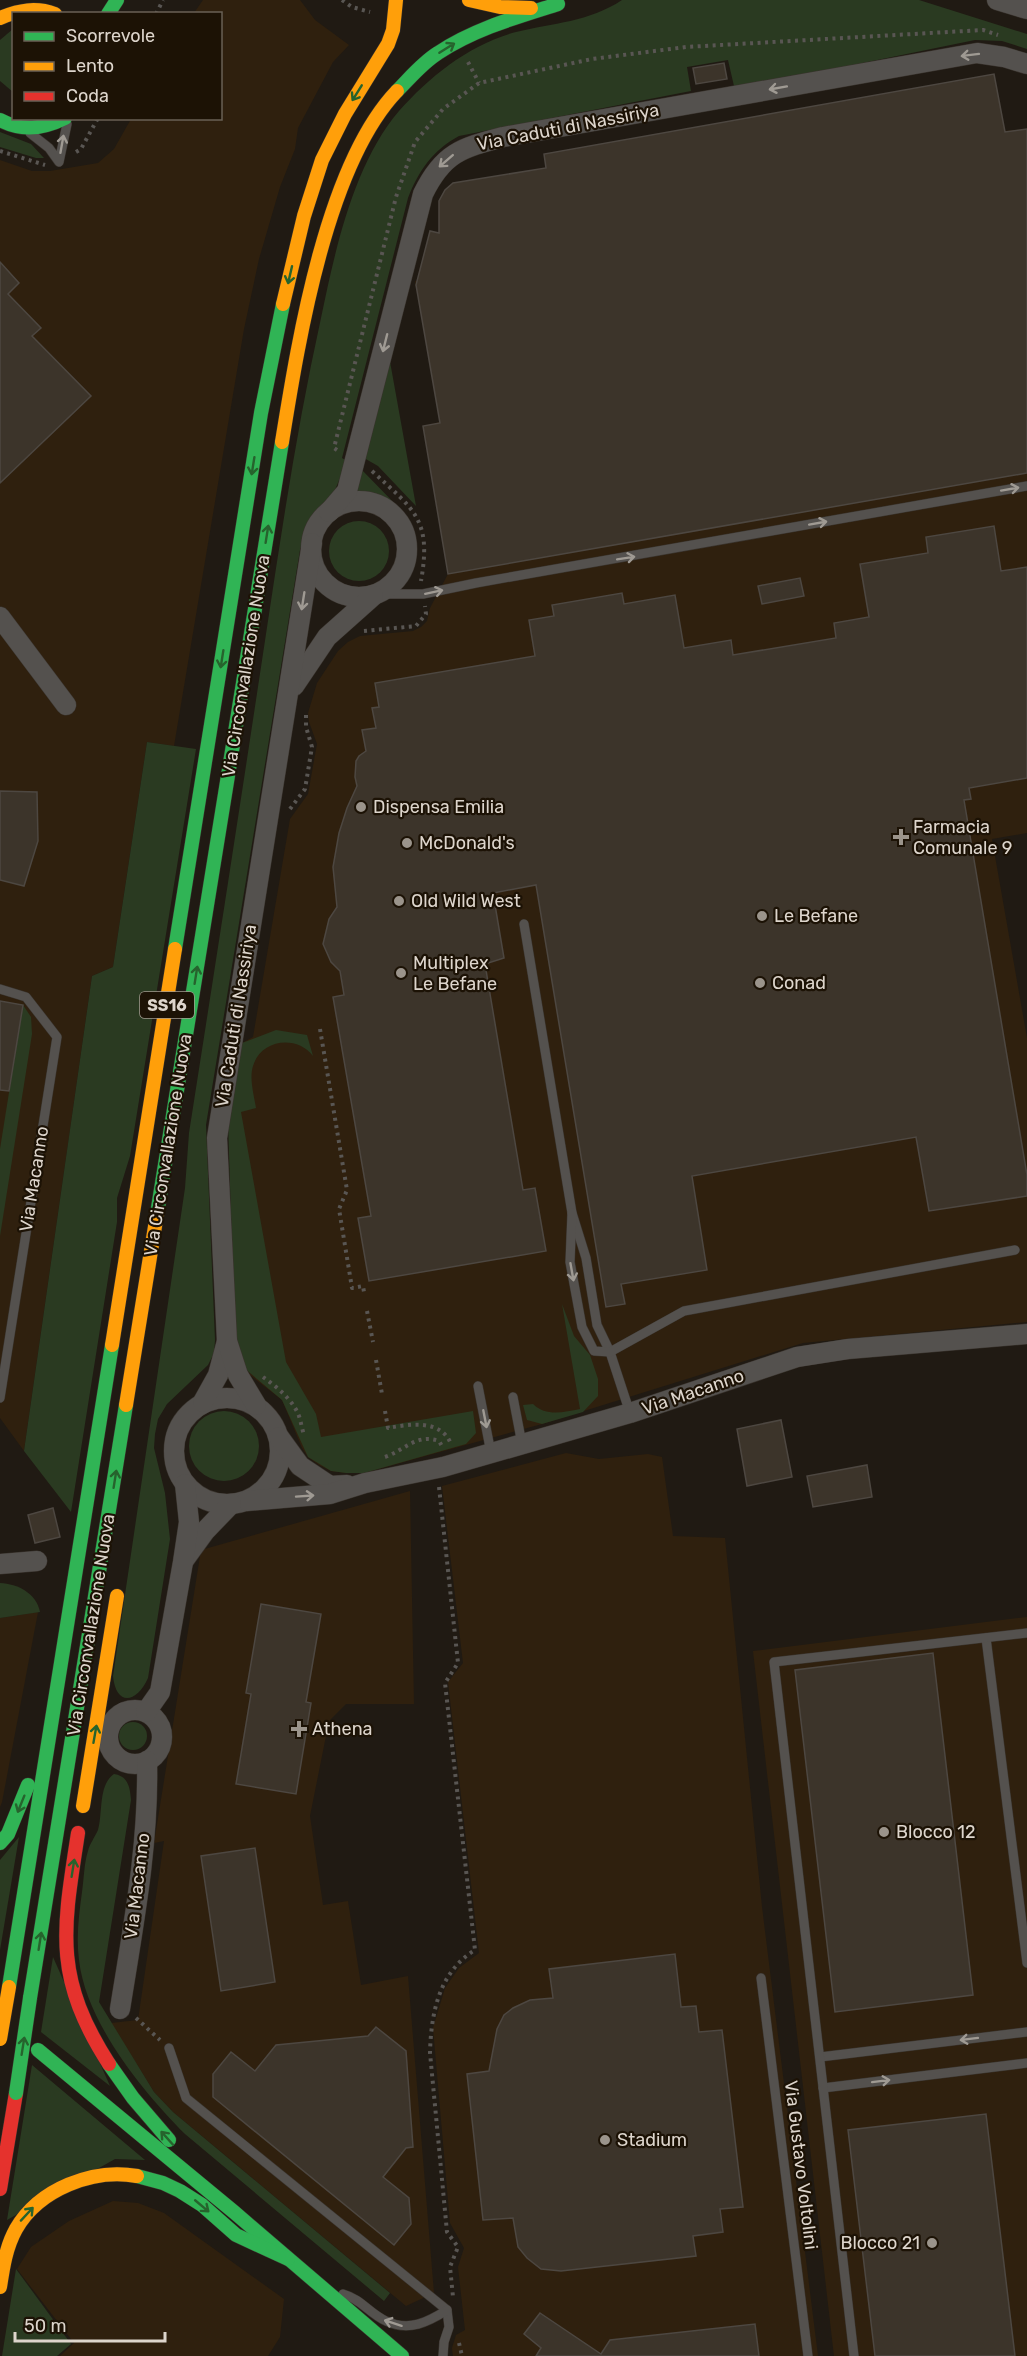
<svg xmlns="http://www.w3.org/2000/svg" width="1027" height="2356" font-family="Rubik,sans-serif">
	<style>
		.built { fill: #2f200e }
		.green { fill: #2a3a21 }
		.building { fill: #3c342a; stroke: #4d4741; stroke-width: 1.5 }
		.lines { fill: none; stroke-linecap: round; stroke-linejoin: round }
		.lane-casing { stroke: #3a342e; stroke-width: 10 }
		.street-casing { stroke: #3a342e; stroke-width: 21 }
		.fast-casing { stroke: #3a342e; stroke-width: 15 }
		.slow-casing { stroke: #3a342e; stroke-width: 15 }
		.jam-casing { stroke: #3a342e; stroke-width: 15 }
		.path { stroke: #595653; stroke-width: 4; stroke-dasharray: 3 4.5; stroke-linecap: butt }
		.lane { stroke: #54514e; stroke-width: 9 }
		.street { stroke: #54514e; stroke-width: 20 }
		.fast { stroke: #30b455; stroke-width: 14 }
		.slow { stroke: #ff9f0a; stroke-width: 14 }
		.jam { stroke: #e5322d; stroke-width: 14 }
		.fast-bridge-casing { stroke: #3a342e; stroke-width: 15; stroke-linecap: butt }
		.slow-bridge-casing { stroke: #3a342e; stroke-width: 15; stroke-linecap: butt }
		.fast-bridge { stroke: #30b455; stroke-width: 14 }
		.slow-bridge { stroke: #ff9f0a; stroke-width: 14 }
		.oneway { stroke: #26632d }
		.oneway2 { stroke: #9f9a93 }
		.poi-dot { fill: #9b948b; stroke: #1c1205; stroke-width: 2 }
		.labels { text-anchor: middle; stroke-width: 4.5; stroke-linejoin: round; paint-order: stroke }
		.shield { fill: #1c1205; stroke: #a39a90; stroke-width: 1.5 }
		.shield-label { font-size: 16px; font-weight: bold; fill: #ddd5cc }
		.street-label { font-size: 18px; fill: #ddd5cc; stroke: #1c1205 }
		.poi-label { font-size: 18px; fill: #ddd5cc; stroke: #1c1205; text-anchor: start }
	</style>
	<rect width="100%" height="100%" fill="#201a13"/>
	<g class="built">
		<path d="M203 0H300L315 20 349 45 333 62 298 128 295 149 280 187 259 259 244 329 174 746 147 742 113 967 92 976 24 1451 0 1418V160L32 171H50L98 163 114 149 131 119 220 118V14L194 13Z"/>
		<path d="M1027 129V833L992 839 1027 1038V1322L803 1343 542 1424 364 1473H346L331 1471 319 1465 308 1457 302 1448 282 1400 250 1375 235 1345 242 1043 253 1037 290 819 308 794 317 744 309 722 308 713 317 683 338 651 348 642 360 636 413 631 421 627 427 621 430 608 448 574 423 426 440 422 415 281 449 274 439 201 445 190 453 183 546 168Z"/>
		<path d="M566 1453 599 1459 648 1454 662 1457 673 1536 725 1538 762 1907 818 2356H453L452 2348 456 2335 465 2330 458 2267 464 2248 450 2223 433 2028 445 1988 459 1968 479 1953 448 1682 463 1663 442 1486Z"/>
		<path d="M410 1491 414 1704H346L329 1721 310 1816 323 1905 348 1901 361 1985 408 1976 434 2293 406 2306 173 2112 154 2092 111 2023 138 2020 164 1841 154 1843 201 1550Z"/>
		<path d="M38 1612 2 1802 0 1807V1618Z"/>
		<path d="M1027 1617V2356H834L753 1651Z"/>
		<path d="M113 2201 138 2203 164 2213 284 2299 280 2337 268 2356H60L74 2343 17 2269 31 2247 69 2221Z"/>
	</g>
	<g class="green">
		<path d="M622 0H919L1027 34V49L1002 41 975 40 848 66 734 86 728 60 687 67 691 91 459 136C433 150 419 170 408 198L342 458 347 461 335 490 309 527 300 550 206 1125 215 1340 214 1353 208 1365 167 1404 158 1419 155 1434 154 1448 165 1493 170 1539 148 1678C137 1703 116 1707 113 1676L185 1188 189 1133C215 967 241 800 266 634 282 528 298 422 321 318 335 251 353 165 399 111 430 76 470 44 516 32 553 23 589 22 622 0Z"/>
		<path d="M13 29V92L0 81V40Z"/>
		<path d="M0 132 31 144 44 158H36L0 147Z"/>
		<path d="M389 356 416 506 378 466 364 458Z"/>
		<path d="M361 469 398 507 375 496 355 495Z"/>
		<circle cx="359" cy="551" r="30"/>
		<path d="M147 742 196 749 130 1156 117 1198V1222L71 1512 24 1451 92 976 113 967Z"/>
		<path d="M23 1005 31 1017 32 1034 0 1236V1149Z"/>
		<path d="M276 1030 307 1035 313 1056C297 1035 261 1039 253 1066 249 1078 254 1095 256 1108L241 1112 286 1362 316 1414 321 1437 473 1411 476 1433 466 1444 364 1473H346L331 1471 308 1457 282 1400 244 1368 235 1345 228 1122 242 1043Z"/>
		<path d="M562 1304 574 1336 590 1355 598 1379V1396L583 1412 542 1424 527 1420 523 1405 533 1404C546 1417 564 1412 580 1409Z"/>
		<circle cx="224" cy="1446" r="35"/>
		<path d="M0 1583C18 1584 36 1593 40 1612L0 1618Z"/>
		<circle cx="133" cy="1736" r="14"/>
		<path d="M114 1774C128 1776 130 1787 131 1800L99 2002 154 2092 173 2112 390 2293 384 2301 185 2134C142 2091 86 2022 79 1960 76 1937 79 1914 82 1892 84 1879 84 1863 88 1851 90 1843 95 1837 98 1830 103 1813 98 1785 114 1774Z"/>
		<path d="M19 1837 0 1950V1860Z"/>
		<path d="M53 1957 110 2086 41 2032Z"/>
		<path d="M32 2065 145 2160 115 2159 7 2220Z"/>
		<path d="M16 2269 71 2344 57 2356H2Z"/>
	</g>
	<g class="building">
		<path d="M724 63 727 79 696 84 693 68Z"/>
		<path d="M994 74 1005 132 1027 129V473L448 574 423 426 440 423 416 285 430 231 439 233V201L445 190 453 183 546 168 544 154Z"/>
		<path d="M0 262 19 283 8 294 41 328 32 336 91 396 0 483Z"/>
		<path d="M994 526 1001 571 1027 567V778L969 788 971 799 964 800 1027 1175V1196L929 1211 916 1137 692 1176 707 1270 621 1284 625 1304 606 1307 536 885 493 893 504 958 485 964 523 1190 535 1188 546 1251 369 1281 358 1218 371 1216 333 997 344 995 340 971 331 962 323 944 329 919 337 907 333 867 339 833 347 808 357 786 355 777 356 761 359 756 366 751 362 730 376 728 372 708 379 707 375 683 535 656 529 620 554 616 552 605 622 593 624 604 675 595 684 648 731 640 733 655 836 638 834 623 869 617 860 564 928 553 926 537Z"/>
		<path d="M800 578 804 596 762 604 758 586Z"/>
		<path d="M0 791 37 792 38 841 24 886 0 880Z"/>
		<path d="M0 1001 23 1005 9 1091 0 1090Z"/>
		<path d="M781 1420 792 1477 747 1486 737 1429Z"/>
		<path d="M867 1465 872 1497 813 1507 807 1476Z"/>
		<path d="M53 1508 60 1537 35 1543 28 1515Z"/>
		<path d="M261 1604 321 1614 306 1702 311 1703 296 1794 236 1784 251 1694 246 1693Z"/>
		<path d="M933 1653 973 1995 835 2012 795 1670Z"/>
		<path d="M255 1848 275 1982 221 1991 201 1856Z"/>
		<path d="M675 1954 681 2007 696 2006 699 2032 722 2030 743 2207 720 2209 723 2232 693 2236 696 2256 561 2271 541 2269 527 2258 518 2247 513 2218 483 2220 467 2074 489 2071 497 2029 504 2015 513 2008 530 2000 553 1998 549 1969Z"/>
		<path d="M376 2027 406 2051 413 2147 406 2148 383 2177 409 2198 411 2224 394 2245 213 2097V2074L231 2052 255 2071 276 2045 368 2036Z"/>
		<path d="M986 2114 1015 2356H875L848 2130Z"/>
		<path d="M540 2313 601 2354 610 2340 755 2324 759 2356H536L541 2348 524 2334Z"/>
	</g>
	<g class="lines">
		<defs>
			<g id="lane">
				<path d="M30 133 49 148 59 162 67 124"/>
				<path d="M376 594H423L476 583 1027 486"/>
				<path d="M524 924 572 1213 586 1258 597 1325 610 1352 630 1413"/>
				<path d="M0 989 26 997 57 1037 0 1398"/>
				<path d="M572 1213 570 1262 582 1327 594 1351 610 1352 684 1311 1015 1250"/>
				<path d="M478 1386 491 1453"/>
				<path d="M513 1397 522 1444"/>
				<path d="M986 1638 1027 1963"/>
				<path d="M761 1978 808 2356"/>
				<path d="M169 2048 186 2098 447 2310 449 2327 444 2342 443 2356"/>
				<path d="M820 2057 1027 2032"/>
				<path d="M823 2088 1027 2063"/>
				<path d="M343 2294C361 2299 370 2314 386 2321 409 2332 428 2322 447 2310"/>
				<path d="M854 2356 774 1662 1027 1633"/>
			</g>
			<g id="street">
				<path d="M997 0 1027 9"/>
				<circle cx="359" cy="549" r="48"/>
				<path d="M329 512 347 491 423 194C443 153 461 148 503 137L977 53 1004 57 1027 64"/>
				<path d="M0 617 66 705"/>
				<path d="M294 686 327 637 373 596"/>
				<circle cx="227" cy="1451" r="53"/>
				<path d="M203 1402 218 1375 227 1341"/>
				<path d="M256 1405 238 1375 227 1341 217 1138 312 543"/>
				<path d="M279 1437 300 1466 330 1486 347 1485"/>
				<path d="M247 1501 330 1494 365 1483 443 1467 630 1413 797 1357 848 1349 1027 1334"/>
				<path d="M184 1560 205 1531 231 1504"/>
				<path d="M0 1564 37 1561"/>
				<circle cx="135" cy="1737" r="27"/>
				<path d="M146 1712 160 1692 183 1562 189 1522 185 1484"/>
				<path d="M120 2009C133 1927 149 1845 147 1761"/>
			</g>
			<g id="fast">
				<path d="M108 14 117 0"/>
				<path d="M397 91C410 78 422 63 438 53 474 29 517 17 558 4"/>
				<path d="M0 120C22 132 43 129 65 118"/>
				<path d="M175 949 261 413 283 304"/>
				<path d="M157 1214 282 442"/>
				<path d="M0 1843 8 1834 28 1785"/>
				<path d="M9 1987 112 1345"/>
				<path d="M30 1998 126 1405"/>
				<path d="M38 2050 234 2212 402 2356"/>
				<path d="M109 2064 133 2098 169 2140"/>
				<path d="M137 2176 163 2183 180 2191 202 2205 236 2235 288 2259"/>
			</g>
			<g id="slow">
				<path d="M469 0 500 7 531 8"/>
				<path d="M0 18C19 10 36 7 55 14"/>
				<path d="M283 304 304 216 322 160 345 114 388 44 393 30 396 0"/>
				<path d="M282 442C298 343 326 165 397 91"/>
				<path d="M112 1345 175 949"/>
				<path d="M126 1405 157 1214"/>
				<path d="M83 1806 117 1596"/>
				<path d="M0 2287C3 2267 6 2247 16 2229 39 2189 93 2168 137 2176"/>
			</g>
			<g id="jam">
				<path d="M78 1833C63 1930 53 1977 109 2064"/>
				<path d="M0 2189 16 2093"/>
			</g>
		</defs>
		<use href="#lane" class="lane-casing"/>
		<use href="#street" class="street-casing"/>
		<use href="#fast" class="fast-casing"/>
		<use href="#slow" class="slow-casing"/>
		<use href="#jam" class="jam-casing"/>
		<g class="path">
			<path d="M342 0 352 7 370 12"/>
			<path d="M156 14 163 0"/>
			<path d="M468 62 479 83"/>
			<path d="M0 151 45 165"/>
			<path d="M76 152 81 149 98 118"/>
			<path d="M337 450 334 448 396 197 415 142 443 109 479 83 592 59 686 47 983 30 998 35"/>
			<path d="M372 471C414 510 432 519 421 581"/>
			<path d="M364 631 416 626 426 614 425 606"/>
			<path d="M290 809 305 789 312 747 306 727V715"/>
			<path d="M320 1029 347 1190 339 1209 352 1288 363 1286 364 1292"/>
			<path d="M367 1311 373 1342"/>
			<path d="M376 1360 382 1394"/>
			<path d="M263 1377C277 1387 293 1400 299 1416 301 1422 302 1429 304 1435"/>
			<path d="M385 1411 388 1428C410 1424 441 1419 451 1444"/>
			<path d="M385 1457C405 1450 417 1433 439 1441L443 1448"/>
			<path d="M439 1487 458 1663 445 1683 475 1950C439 1972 431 2013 430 2053L447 2232 458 2247 450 2267 453 2297"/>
			<path d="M136 2018 160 2040"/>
			<path d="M459 2343 462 2356"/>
		</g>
		<use href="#lane" class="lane"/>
		<use href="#street" class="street"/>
		<use href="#fast" class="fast"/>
		<use href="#slow" class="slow"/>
		<use href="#jam" class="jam"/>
		<defs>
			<path id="fast-bridge" d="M16 2093 30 1998"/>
			<path id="slow-bridge" d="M0 2039 9 1987"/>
		</defs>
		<use href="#fast-bridge" class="fast-bridge-casing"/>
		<use href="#slow-bridge" class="slow-bridge-casing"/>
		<use href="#fast-bridge" class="fast-bridge"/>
		<use href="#slow-bridge" class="slow-bridge"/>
	</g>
	<defs><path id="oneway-shaft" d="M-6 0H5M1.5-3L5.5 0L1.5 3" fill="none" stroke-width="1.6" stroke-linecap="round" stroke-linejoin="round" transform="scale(1.5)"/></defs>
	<g class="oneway">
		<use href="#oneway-shaft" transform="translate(447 48) rotate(-32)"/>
		<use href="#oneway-shaft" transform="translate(357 93) rotate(122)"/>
		<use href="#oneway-shaft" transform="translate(290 275) rotate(103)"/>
		<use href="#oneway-shaft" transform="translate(253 466) rotate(99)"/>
		<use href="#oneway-shaft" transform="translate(267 534) rotate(-81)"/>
		<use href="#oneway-shaft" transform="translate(222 659) rotate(99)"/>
		<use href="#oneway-shaft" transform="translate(196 975) rotate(-81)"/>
		<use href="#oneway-shaft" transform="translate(115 1479) rotate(-81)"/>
		<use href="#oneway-shaft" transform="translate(95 1734) rotate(-80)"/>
		<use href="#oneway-shaft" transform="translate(21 1804) rotate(112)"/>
		<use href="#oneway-shaft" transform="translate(73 1868) rotate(-81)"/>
		<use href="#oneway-shaft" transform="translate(40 1941) rotate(-81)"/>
		<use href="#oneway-shaft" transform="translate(23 2046) rotate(-81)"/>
		<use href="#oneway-shaft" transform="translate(167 2138) rotate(-132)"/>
		<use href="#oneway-shaft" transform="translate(202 2206) rotate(40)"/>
		<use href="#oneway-shaft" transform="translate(27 2214) rotate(-47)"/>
	</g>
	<g class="oneway2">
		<use href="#oneway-shaft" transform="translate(970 55) rotate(173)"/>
		<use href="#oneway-shaft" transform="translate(778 88) rotate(170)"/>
		<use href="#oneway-shaft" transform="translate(62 144) rotate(-80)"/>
		<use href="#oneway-shaft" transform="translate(446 161) rotate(139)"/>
		<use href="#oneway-shaft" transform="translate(385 343) rotate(104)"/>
		<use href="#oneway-shaft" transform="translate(1010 489) rotate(-10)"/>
		<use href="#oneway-shaft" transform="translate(818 523) rotate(-10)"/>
		<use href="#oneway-shaft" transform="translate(626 558) rotate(-9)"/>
		<use href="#oneway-shaft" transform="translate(434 592) rotate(-12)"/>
		<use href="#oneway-shaft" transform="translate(303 601) rotate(99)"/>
		<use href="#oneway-shaft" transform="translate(572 1272) rotate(80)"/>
		<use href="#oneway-shaft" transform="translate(485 1419) rotate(79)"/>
		<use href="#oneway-shaft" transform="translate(305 1496) rotate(-4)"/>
		<use href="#oneway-shaft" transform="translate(969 2039) rotate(173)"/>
		<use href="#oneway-shaft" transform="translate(881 2081) rotate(-7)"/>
		<use href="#oneway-shaft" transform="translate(393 2323) rotate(-162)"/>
	</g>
	<g class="poi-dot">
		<circle cx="361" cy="807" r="6"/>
		<path d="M898 828h6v6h6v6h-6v6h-6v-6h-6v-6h6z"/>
		<circle cx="407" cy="843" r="6"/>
		<circle cx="399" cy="901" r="6"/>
		<circle cx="762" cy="916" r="6"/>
		<circle cx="401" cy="973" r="6"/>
		<circle cx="760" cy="983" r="6"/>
		<path d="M296 1720h6v6h6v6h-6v6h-6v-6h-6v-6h6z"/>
		<circle cx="884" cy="1832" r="6"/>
		<circle cx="605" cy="2140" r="6"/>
		<circle cx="932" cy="2243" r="6"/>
	</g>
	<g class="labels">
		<rect class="shield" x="140" y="992" width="54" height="26" rx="4.5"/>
		<g class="shield-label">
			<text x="167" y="1011">SS16</text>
		</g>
		<g class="street-label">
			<text transform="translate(568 127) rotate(-11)" y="6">Via Caduti di Nassiriya</text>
			<text transform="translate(246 666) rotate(-81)" y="6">Via Circonvallazione Nuova</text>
			<text transform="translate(236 1016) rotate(-81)" y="6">Via Caduti di Nassiriya</text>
			<text transform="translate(168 1145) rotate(-81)" y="6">Via Circonvallazione Nuova</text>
			<text transform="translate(34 1179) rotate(-81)" y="6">Via Macanno</text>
			<text transform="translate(693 1392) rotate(-19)" y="6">Via Macanno</text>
			<text transform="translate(91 1625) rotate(-81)" y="6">Via Circonvallazione Nuova</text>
			<text transform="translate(137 1886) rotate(-83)" y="6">Via Macanno</text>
			<text transform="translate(801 2165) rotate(83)" y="6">Via Gustavo Voltolini</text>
		</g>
		<g class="poi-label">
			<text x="373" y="813">Dispensa Emilia</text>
			<text x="913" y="833">Farmacia<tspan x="913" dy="21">Comunale 9</tspan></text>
			<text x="419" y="849">McDonald's</text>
			<text x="411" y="907">Old Wild West</text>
			<text x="774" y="922">Le Befane</text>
			<text x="413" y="969">Multiplex<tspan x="413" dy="21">Le Befane</tspan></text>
			<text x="772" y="989">Conad</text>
			<text x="312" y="1735">Athena</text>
			<text x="896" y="1838">Blocco 12</text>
			<text x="617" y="2146">Stadium</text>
			<text x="920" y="2249" text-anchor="end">Blocco 21</text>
		</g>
	</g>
	<rect x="12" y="12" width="210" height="108" fill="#1c1205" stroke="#696055" stroke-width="1.5"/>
	<rect x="24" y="32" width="30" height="9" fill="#30b455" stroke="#696055" stroke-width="1.5"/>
	<text x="66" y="42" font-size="18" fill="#ddd5cc">Scorrevole</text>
	<rect x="24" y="62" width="30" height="9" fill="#ff9f0a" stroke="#696055" stroke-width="1.5"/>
	<text x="66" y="72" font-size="18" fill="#ddd5cc">Lento</text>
	<rect x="24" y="92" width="30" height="9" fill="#e5322d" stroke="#696055" stroke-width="1.5"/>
	<text x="66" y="102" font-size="18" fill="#ddd5cc">Coda</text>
	<path d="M15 2332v9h150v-9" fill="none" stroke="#ddd5cc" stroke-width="3"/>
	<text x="24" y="2332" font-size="18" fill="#ddd5cc" stroke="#1c1205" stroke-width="4.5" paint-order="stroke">50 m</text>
</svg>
